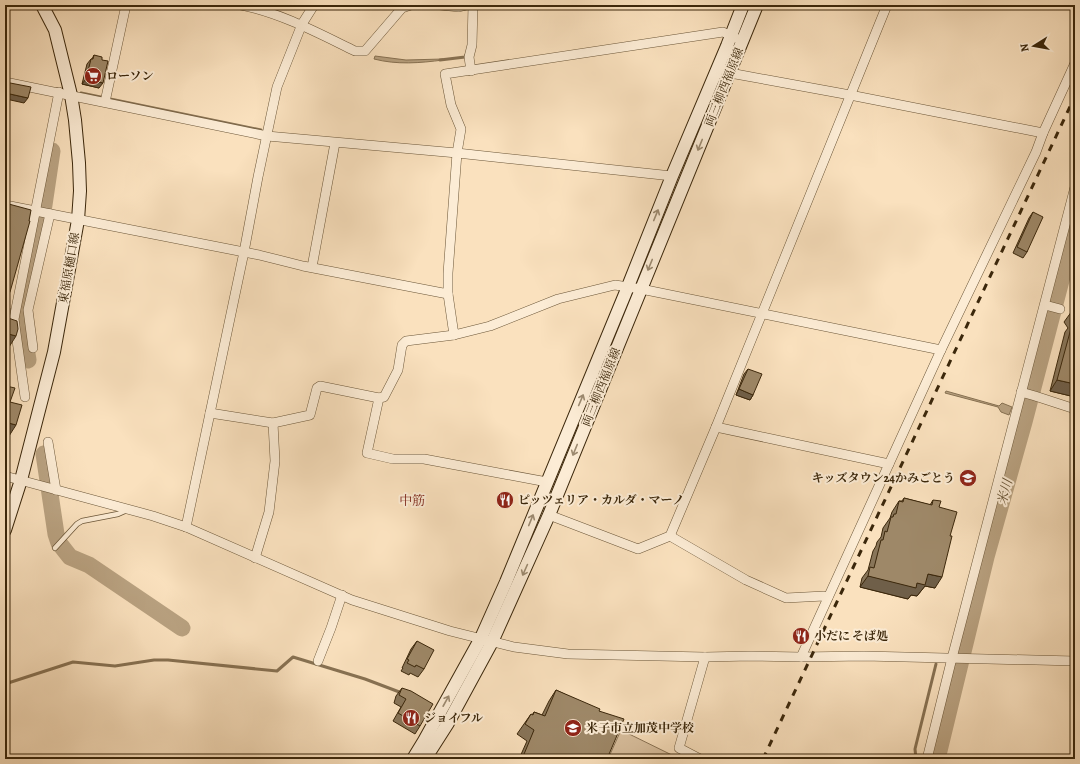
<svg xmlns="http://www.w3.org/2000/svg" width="1080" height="764" font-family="Alegreya,'Noto Serif JP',serif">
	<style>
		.green { fill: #dac1a0; stroke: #8a7456 }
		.water { fill: #b9a281; stroke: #877152 }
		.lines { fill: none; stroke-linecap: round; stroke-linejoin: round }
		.stream { stroke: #877152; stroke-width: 3 }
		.river { stroke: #b9a281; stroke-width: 17 }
		.service-casing { stroke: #6b5638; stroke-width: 6 }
		.minor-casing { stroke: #6b5638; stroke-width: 10 }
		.secondary-casing { stroke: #3b270b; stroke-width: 14 }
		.service { stroke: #fcecd5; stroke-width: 4.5 }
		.minor { stroke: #fcecd5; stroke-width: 9 }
		.secondary { stroke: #fcecd5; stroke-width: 12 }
		.rail { stroke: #3b270b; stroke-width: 3; stroke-dasharray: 7 7; stroke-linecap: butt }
		.wall { fill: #887559; stroke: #3b270b }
		.shaded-wall { fill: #6f5f49; stroke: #3b270b }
		.building { fill: #9e8868; stroke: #3b270b }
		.oneway { stroke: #9c8a70 }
		.labels { text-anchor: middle; stroke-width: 4; stroke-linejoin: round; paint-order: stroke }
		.poi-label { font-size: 12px; font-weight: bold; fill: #3b270b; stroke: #fcecd5; text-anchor: start }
		.street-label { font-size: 12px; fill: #3b270b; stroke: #fcecd5 }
		.water-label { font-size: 13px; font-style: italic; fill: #614c2e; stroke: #fcecd5 }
		.neighbourhood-label { font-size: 13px; fill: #7a1f14; stroke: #fcecd5 }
	</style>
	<rect width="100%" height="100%" fill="#fae1be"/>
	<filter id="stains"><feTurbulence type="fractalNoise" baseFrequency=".005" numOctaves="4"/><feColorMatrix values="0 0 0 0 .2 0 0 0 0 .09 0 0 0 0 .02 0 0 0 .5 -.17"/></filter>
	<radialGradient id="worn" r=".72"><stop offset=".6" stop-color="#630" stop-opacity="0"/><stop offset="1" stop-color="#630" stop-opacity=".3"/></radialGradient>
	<path class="green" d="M621 730 680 759H608Z"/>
	<g class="water">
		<path d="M375 56 406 60 443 59V60C420 63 397 65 374 59Z"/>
		<path d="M946 391 999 406 1002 403 1012 407 1009 415 1001 412 998 407 945 393Z"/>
	</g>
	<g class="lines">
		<g class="stream">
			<path d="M440 60 465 57 466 55"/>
			<path d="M81 93 261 130"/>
			<path d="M5 684 73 662 115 666 154 660H168L277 671 293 657 365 679 402 693"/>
			<path d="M916 759 915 749 936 664"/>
		</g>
		<g class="river">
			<path d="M5 316 21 318"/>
			<path d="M28 360 21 318 41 225 52 151"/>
			<path d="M44 454 56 534 59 543 70 557 89 565 182 628"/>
			<path d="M937 759 986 557 1024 422 1075 227"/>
		</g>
		<defs>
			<path id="service" d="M55 548 77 524 82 521 118 514 127 510"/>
			<g id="minor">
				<path d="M241 5C281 13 318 33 355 51H365L402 8 411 5"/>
				<path d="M440 5 459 7 467 5"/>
				<path d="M724 70 730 73 850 95 1043 133"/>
				<path d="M471 71 469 57 472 45 473 5"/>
				<path d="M5 82 267 136 457 153 672 176"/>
				<path d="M105 102 126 5"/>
				<path d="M5 205 259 255 303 266 448 294V273L457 153 461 129 451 105 445 74 723 32 736 38"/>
				<path d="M312 267 335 143"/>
				<path d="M448 294 454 335 490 326 558 299 615 285 641 289 941 350"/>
				<path d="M1045 305 1060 309"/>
				<path d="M33 348 28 310 50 214"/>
				<path d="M1021 392 1035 396 1075 409"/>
				<path d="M25 397 14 319 59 92"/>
				<path d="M379 398 367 453 393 459H424L547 482"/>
				<path d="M210 413 273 423 310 415 317 388 320 386 379 398 384 397 398 370 402 345 406 341 454 335"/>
				<path d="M716 427 889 464"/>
				<path d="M48 442 56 490"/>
				<path d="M5 476 153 516 186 527 352 600 450 631 514 647 568 654 705 657 751 656 801 657 864 656 1075 661"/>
				<path d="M549 515 638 549 670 536 716 427 887 5"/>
				<path d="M186 527 244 252 258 177 277 87 302 24 314 5"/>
				<path d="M670 536 746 580 786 598 824 596 828 597"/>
				<path d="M255 558 269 512 275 461 273 423"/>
				<path d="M801 657 941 350 1036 152 1043 133 1075 63"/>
				<path d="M318 661 331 628 342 595"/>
				<path d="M700 759 679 748 705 657"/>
				<path d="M927 759 952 658 1075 187"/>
			</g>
			<g id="secondary">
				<path d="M5 530 21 480 54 352 78 220 80 191 79 163 75 120 71 95 55 30 42 5"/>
				<path d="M413 759 424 741 481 638 506 582 625 294 672 176 727 46 743 5"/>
				<path d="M425 759 448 723 492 642 549 515 757 5"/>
			</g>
		</defs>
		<use href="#service" class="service-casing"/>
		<use href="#minor" class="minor-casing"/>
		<use href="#secondary" class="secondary-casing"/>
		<use href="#service" class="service"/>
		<use href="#minor" class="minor"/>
		<use href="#secondary" class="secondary"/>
		<path class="rail" d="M763 759 1075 96"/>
	</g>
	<g class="wall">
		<path d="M94 55 99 88 82 84 87 64 91 59H92Z"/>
		<path d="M1033 212 1027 252 1023 258 1013 253 1029 218Z"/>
		<path d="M1072 311 1075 312V397L1050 391 1065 332 1068 328 1064 322Z"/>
		<path d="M748 369 753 395 750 400 736 395 744 374Z"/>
		<path d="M904 498 930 505 933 500 939 507 935 588 925 586 917 596 911 595 908 599 860 587 862 578 868 570 873 551 876 546 877 542 881 537 883 528 890 518 892 512 899 501H902Z"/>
		<path d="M417 641 424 669 418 677 410 673 409 675 401 671 403 668H402L411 649Z"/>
		<path d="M402 688 420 726 415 734 393 721 401 707 394 703 396 696Z"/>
		<path d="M556 690 599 711 607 759H519L527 741 517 734 531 714 532 715 534 712 542 715 549 701Z"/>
	</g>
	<g class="shaded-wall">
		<path d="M86 79 103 83 99 88 82 84Z"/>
		<path d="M10 94 28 98 24 103 6 99Z"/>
		<path d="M5 101 8 102 5 106Z"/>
		<path d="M5 291 10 292 5 300Z"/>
		<path d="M5 333 16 336 9 347 5 346Z"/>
		<path d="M1057 380 1075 384V397L1050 391Z"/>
		<path d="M739 389 753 395 750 400 736 395Z"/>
		<path d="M5 422 16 425 9 436 5 435Z"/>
		<path d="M928 574 942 577 935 588 925 586 917 596 911 595 908 599 860 587 868 576 917 583Z"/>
	</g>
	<g class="building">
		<path d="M94 55 102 57V60L108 61 103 83 86 79 91 59H93Z"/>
		<path d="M5 82 31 87 28 98 10 94 8 102 5 101Z"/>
		<path d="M5 203 31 210 29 221H30L10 292 5 291Z"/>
		<path d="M1033 212 1043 217 1027 252 1017 247Z"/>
		<path d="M1072 311 1075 312V317Z"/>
		<path d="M5 317 17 321 18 329 16 336 5 333Z"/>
		<path d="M1075 319V384L1057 380 1073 321Z"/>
		<path d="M748 369 762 374 753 395 739 389Z"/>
		<path d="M5 372 7 373 6 377 8 378 6 386 15 388 10 402 22 405 16 425 5 422Z"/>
		<path d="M904 498 932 505 933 500 941 501 939 507 957 512 950 536H952L942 577 928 574 925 585 917 583 916 588 868 576 870 567 874 568 881 540H883L885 531 887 532 891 517H893L894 514H896L899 501 903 502Z"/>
		<path d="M417 641 434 650 424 669 416 665 415 667 407 663 409 660 407 659Z"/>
		<path d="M402 688 411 691 433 704 420 726 398 713 406 699 399 695Z"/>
		<path d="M556 690 600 709 599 711 624 719 607 759H522L534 730 525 724 531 714 533 715 534 712 545 716Z"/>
	</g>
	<defs><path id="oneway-shaft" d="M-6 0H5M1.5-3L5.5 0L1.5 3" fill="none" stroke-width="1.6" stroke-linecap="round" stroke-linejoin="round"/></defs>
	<g class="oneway">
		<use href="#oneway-shaft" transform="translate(700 145) rotate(112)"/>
		<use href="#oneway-shaft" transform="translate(656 215) rotate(-68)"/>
		<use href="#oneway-shaft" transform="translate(650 265) rotate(112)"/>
		<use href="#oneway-shaft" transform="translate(581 400) rotate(-67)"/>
		<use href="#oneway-shaft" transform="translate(575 450) rotate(112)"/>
		<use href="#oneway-shaft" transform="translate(531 520) rotate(-68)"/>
		<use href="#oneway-shaft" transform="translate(525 570) rotate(114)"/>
		<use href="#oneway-shaft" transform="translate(446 701) rotate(-61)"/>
	</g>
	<defs>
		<symbol id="supermarket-disc" viewBox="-11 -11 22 22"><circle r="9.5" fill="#8f2418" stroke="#fcecd5"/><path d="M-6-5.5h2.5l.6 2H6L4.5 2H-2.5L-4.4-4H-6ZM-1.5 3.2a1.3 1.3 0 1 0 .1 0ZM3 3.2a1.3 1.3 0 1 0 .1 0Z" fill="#fff"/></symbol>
		<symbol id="school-disc" viewBox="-11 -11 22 22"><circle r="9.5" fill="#8f2418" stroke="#fcecd5"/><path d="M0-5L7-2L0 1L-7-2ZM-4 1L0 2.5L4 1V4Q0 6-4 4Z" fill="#fff"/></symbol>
		<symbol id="restaurant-disc" viewBox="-11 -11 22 22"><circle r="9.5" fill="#8f2418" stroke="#fcecd5"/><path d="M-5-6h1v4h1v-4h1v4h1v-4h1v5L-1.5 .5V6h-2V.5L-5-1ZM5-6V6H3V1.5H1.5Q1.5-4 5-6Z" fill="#fff"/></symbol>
	</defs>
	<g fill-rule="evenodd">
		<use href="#supermarket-disc" x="83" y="66" width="20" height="20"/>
		<use href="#school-disc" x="958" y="468" width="20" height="20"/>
		<use href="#restaurant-disc" x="495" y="490" width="20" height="20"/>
		<use href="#restaurant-disc" x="791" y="626" width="20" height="20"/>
		<use href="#restaurant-disc" x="401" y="708" width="20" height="20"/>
		<use href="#school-disc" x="563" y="718" width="20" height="20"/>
	</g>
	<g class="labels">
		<g class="poi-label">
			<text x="106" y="80">ローソン</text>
			<text x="955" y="482" text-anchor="end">キッズタウン24かみごとう</text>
			<text x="518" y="504">ピッツェリア・カルダ・マーノ</text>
			<text x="814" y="640">小だに そば処</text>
			<text x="424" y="722">ジョイフル</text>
			<text x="586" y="732">米子市立加茂中学校</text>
		</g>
		<g class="street-label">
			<text transform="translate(724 87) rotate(-68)" y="4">両三柳西福原線</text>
			<text transform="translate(69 268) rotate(-80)" y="4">東福原樋口線</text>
			<text transform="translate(601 387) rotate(-68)" y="4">両三柳西福原線</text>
		</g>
		<g class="water-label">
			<text transform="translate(1004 492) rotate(-75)" y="5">米川</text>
		</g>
		<g class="neighbourhood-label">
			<text x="412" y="505">中筋</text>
		</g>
	</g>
	<rect width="1080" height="764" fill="none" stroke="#fae1be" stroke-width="20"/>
	<rect x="6" y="6" width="1068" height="752" fill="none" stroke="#3b270b" stroke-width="2"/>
	<rect x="10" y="10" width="1060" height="744" fill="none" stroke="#3b270b"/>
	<g transform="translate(1034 46) rotate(259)" stroke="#fcecd5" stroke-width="3" paint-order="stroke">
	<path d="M0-3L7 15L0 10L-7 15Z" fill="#3b270b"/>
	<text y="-6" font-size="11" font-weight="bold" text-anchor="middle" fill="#3b270b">N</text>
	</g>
	<rect width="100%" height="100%" filter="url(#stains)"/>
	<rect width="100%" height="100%" fill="url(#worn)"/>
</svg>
